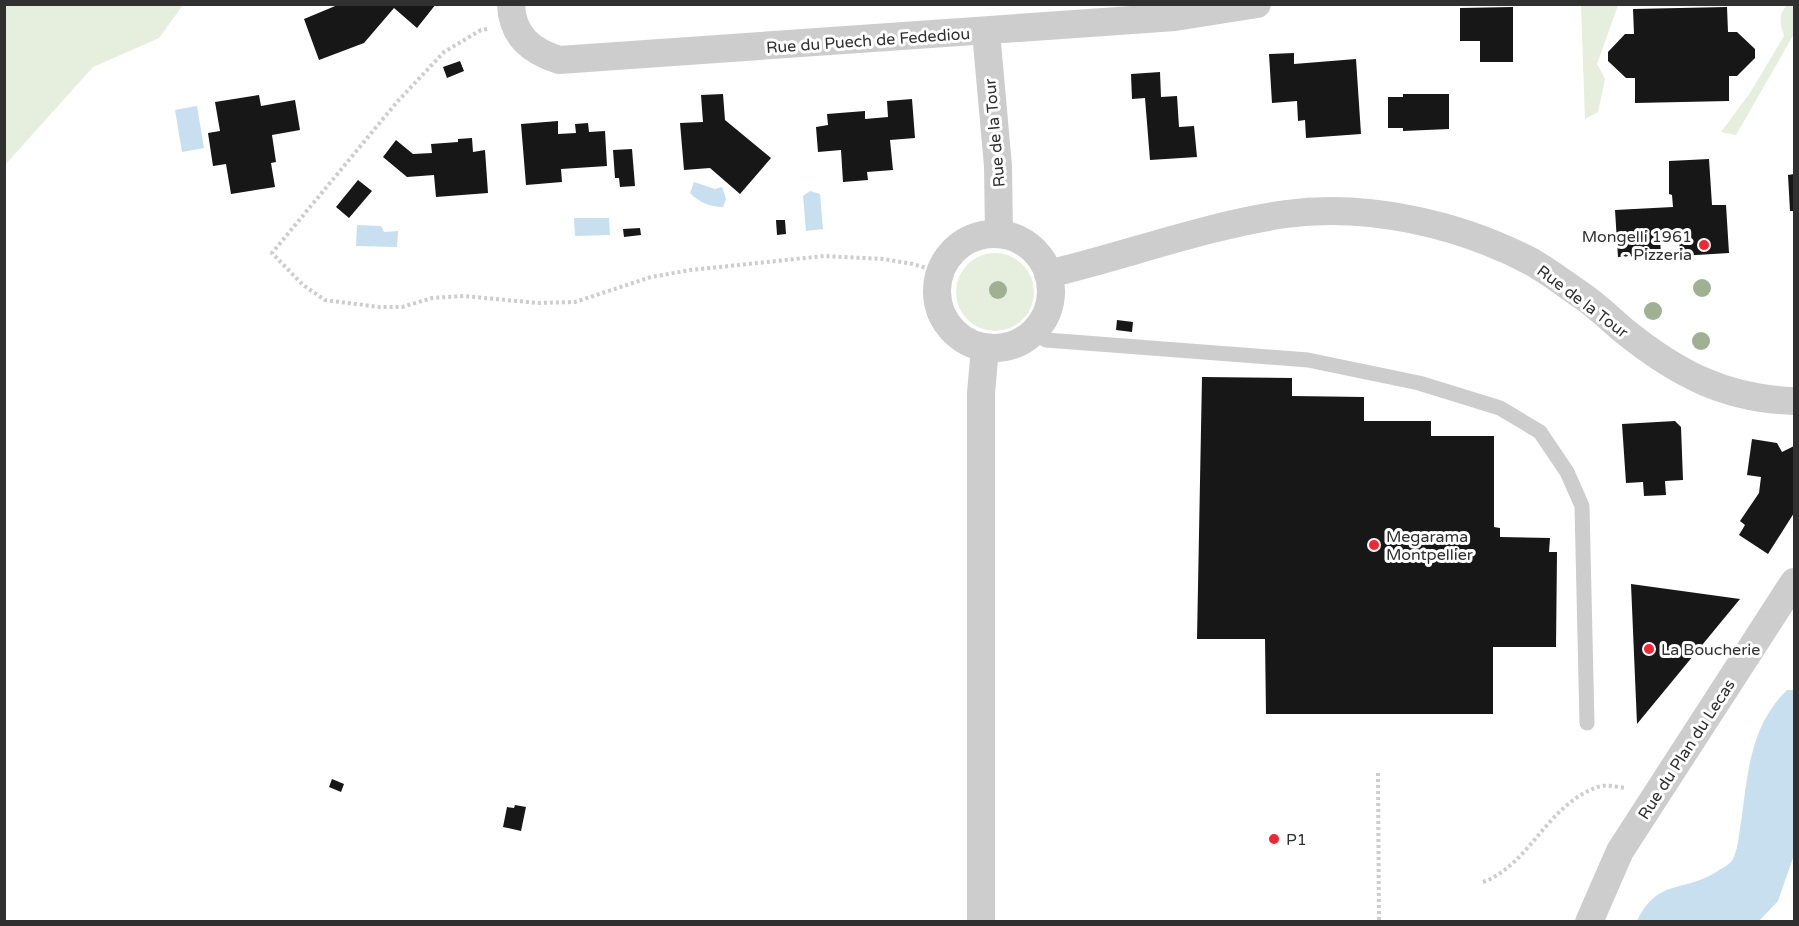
<svg xmlns="http://www.w3.org/2000/svg" width="1799" height="926" font-family="'Varela Round',sans-serif">
	<style>
		.green { fill: #e6eedd }
		.water { fill: #c8dfef }
		.building { fill: #171717 }
		.lines { fill: none; stroke-linecap: round; stroke-linejoin: round }
		.path { stroke: #cdcdcd; stroke-width: 4; stroke-dasharray: 3 3; stroke-linecap: butt }
		.lane { stroke: #cdcdcd; stroke-width: 15 }
		.street { stroke: #cdcdcd; stroke-width: 28 }
		.tree { fill: #a0b092 }
		.poi-dot { fill: #f32632; stroke: #fff; stroke-width: 2 }
		.labels { text-anchor: middle; stroke-width: 6; stroke-linejoin: round; paint-order: stroke }
		.street-label { font-size: 16px; fill: #303030; stroke: #fff }
		.poi-label { font-size: 16px; fill: #303030; stroke: #fff; text-anchor: start }
	</style>
	<rect width="100%" height="100%" fill="#fff"/>
	<g class="green">
		<path d="M5 4H183V5L159 38 93 67 5 165Z"/>
		<path d="M1581 5H1618L1597 64 1605 79 1598 112 1585 119Z"/>
		<path d="M1787 5H1794V34L1736 135 1721 132 1750 93 1784 36C1780 23 1778 15 1787 5Z"/>
		<circle cx="995" cy="292" r="39"/>
	</g>
	<g class="water">
		<path d="M197 106 204 148 182 152 175 110Z"/>
		<path d="M694 182 715 189 722 187 726 199 723 207C710 207 699 202 690 193Z"/>
		<path d="M810 191 820 194 823 229 806 231 803 196Z"/>
		<path d="M574 218H609L610 235 575 236Z"/>
		<path d="M357 225 381 226 384 232 398 231 397 247 356 246Z"/>
		<path d="M1787 690H1794V855L1778 901 1759 921H1637C1659 876 1685 894 1719 870 1723 868 1728 865 1731 862 1738 853 1739 833 1741 822 1748 773 1750 726 1787 690Z"/>
	</g>
	<g class="building">
		<path d="M340 4H436L417 28 394 8 364 43 319 60 304 19Z"/>
		<path d="M1513 7V62H1480V41H1460V8Z"/>
		<path d="M1727 7 1728 32H1737L1755 49V58L1737 76H1729V101L1635 103V78H1626L1608 61V52L1625 34H1634L1633 9Z"/>
		<path d="M1294 53V64L1356 59 1361 134 1306 138 1305 120 1298 121 1297 101 1272 103 1269 54Z"/>
		<path d="M460 61 464 71 447 78 443 67Z"/>
		<path d="M1160 72 1161 97 1177 96 1179 127 1194 126 1197 157 1150 160 1145 98 1132 99 1131 74Z"/>
		<path d="M723 94 725 120 771 158 740 194 710 168 684 170 680 123 703 122 701 95Z"/>
		<path d="M1403 94H1449V129L1403 131V128H1388V97H1403Z"/>
		<path d="M259 95 261 106 295 100 300 130 272 135 276 162 271 163 275 187 231 194 226 164 213 166 208 133 220 131 215 102Z"/>
		<path d="M912 99 915 138 890 140 893 170 867 172 868 180 843 182 841 150 818 152 816 127 828 125 827 114 865 111V119L888 117 887 101Z"/>
		<path d="M558 121V134L576 133 575 124 588 123 589 132 605 131 607 166 561 169 562 182 526 185 521 124Z"/>
		<path d="M472 138 473 152 485 150 488 193 436 197 434 175 407 177 383 157 396 140 413 154 432 153 431 144 458 142V139Z"/>
		<path d="M632 149 635 186 620 187 619 178H615L613 150Z"/>
		<path d="M1709 159 1712 205H1726L1729 253 1680 256 1679 237 1660 238 1661 255 1618 257 1615 210 1673 207 1672 195 1669 194V161Z"/>
		<path d="M1794 174V211H1790L1788 175Z"/>
		<path d="M358 180 372 191 349 218 336 207Z"/>
		<path d="M776 220H785L786 234 777 235Z"/>
		<path d="M640 228 641 235 624 237 623 229Z"/>
		<path d="M1117 320 1133 322 1132 332 1116 330Z"/>
		<path d="M1202 377 1292 378V396L1364 397V421H1431V436H1494V527L1500 528V537L1550 538 1549 552H1557L1556 647H1493V714H1266L1265 639H1197Z"/>
		<path d="M1675 421 1681 427 1683 480 1665 481 1666 495 1644 496 1643 482 1626 483 1622 424Z"/>
		<path d="M1752 439 1777 443 1782 452 1794 446V513L1768 554 1739 535 1745 525 1740 521 1759 493 1761 477 1747 475Z"/>
		<path d="M1631 584 1740 599 1637 724Z"/>
		<path d="M332 779 344 784 341 792 329 787Z"/>
		<path d="M515 805 526 807 521 831 503 827 507 807 514 808Z"/>
	</g>
	<g class="lines">
		<g class="path">
			<path d="M487 29 481 30 444 52 397 102 272 253 303 285 325 300 379 307H402L432 298 464 296 538 303 575 302 651 277 691 270 824 256 883 259 913 264 939 272"/>
			<path d="M1378 773 1379 922"/>
			<path d="M1483 882C1530 865 1547 804 1598 787 1605 784 1617 787 1626 788"/>
		</g>
		<path class="lane" d="M1034 332 1046 340 1308 360 1419 383 1500 408 1540 432 1567 472 1582 506 1587 723"/>
		<g class="street">
			<path d="M511 4C512 36 531 51 559 60L1175 17 1257 4"/>
			<path d="M986 32 998 166 999 234"/>
			<circle cx="994" cy="291" r="57"/>
			<path d="M1048 274C1128 255 1204 226 1286 214 1367 203 1460 224 1532 262 1549 272 1565 284 1581 295 1596 305 1609 318 1623 330 1676 373 1725 399 1794 401"/>
			<path d="M981 922V393L985 348"/>
			<path d="M1589 922 1620 851 1794 582"/>
		</g>
	</g>
	<g class="tree">
		<circle cx="1702" cy="288" r="9"/>
		<circle cx="998" cy="290" r="9"/>
		<circle cx="1653" cy="311" r="9"/>
		<circle cx="1701" cy="341" r="9"/>
	</g>
	<g class="poi-dot">
		<circle cx="1704" cy="245" r="6"/>
		<circle cx="1374" cy="545" r="6"/>
		<circle cx="1649" cy="649" r="6"/>
		<circle cx="1274" cy="839" r="6"/>
	</g>
	<g class="labels">
		<g class="street-label">
			<text transform="translate(868 40) rotate(-4)" y="6">Rue du Puech de Fedediou</text>
			<text transform="translate(994 133) rotate(-95)" y="6">Rue de la Tour</text>
			<text transform="translate(1583 301) rotate(37)" y="6">Rue de la Tour</text>
			<text transform="translate(1686 749) rotate(-57)" y="6">Rue du Plan du Lecas</text>
		</g>
		<g class="poi-label">
			<text x="1692" y="242" text-anchor="end">Mongelli 1961<tspan x="1692" dy="18">- Pizzeria</tspan></text>
			<text x="1386" y="542">Megarama<tspan x="1386" dy="18">Montpellier</tspan></text>
			<text x="1661" y="655">La Boucherie</text>
			<text x="1286" y="845">P1</text>
		</g>
	</g>
	<rect width="1799" height="926" fill="none" stroke="#303030" stroke-width="12"/>
</svg>
